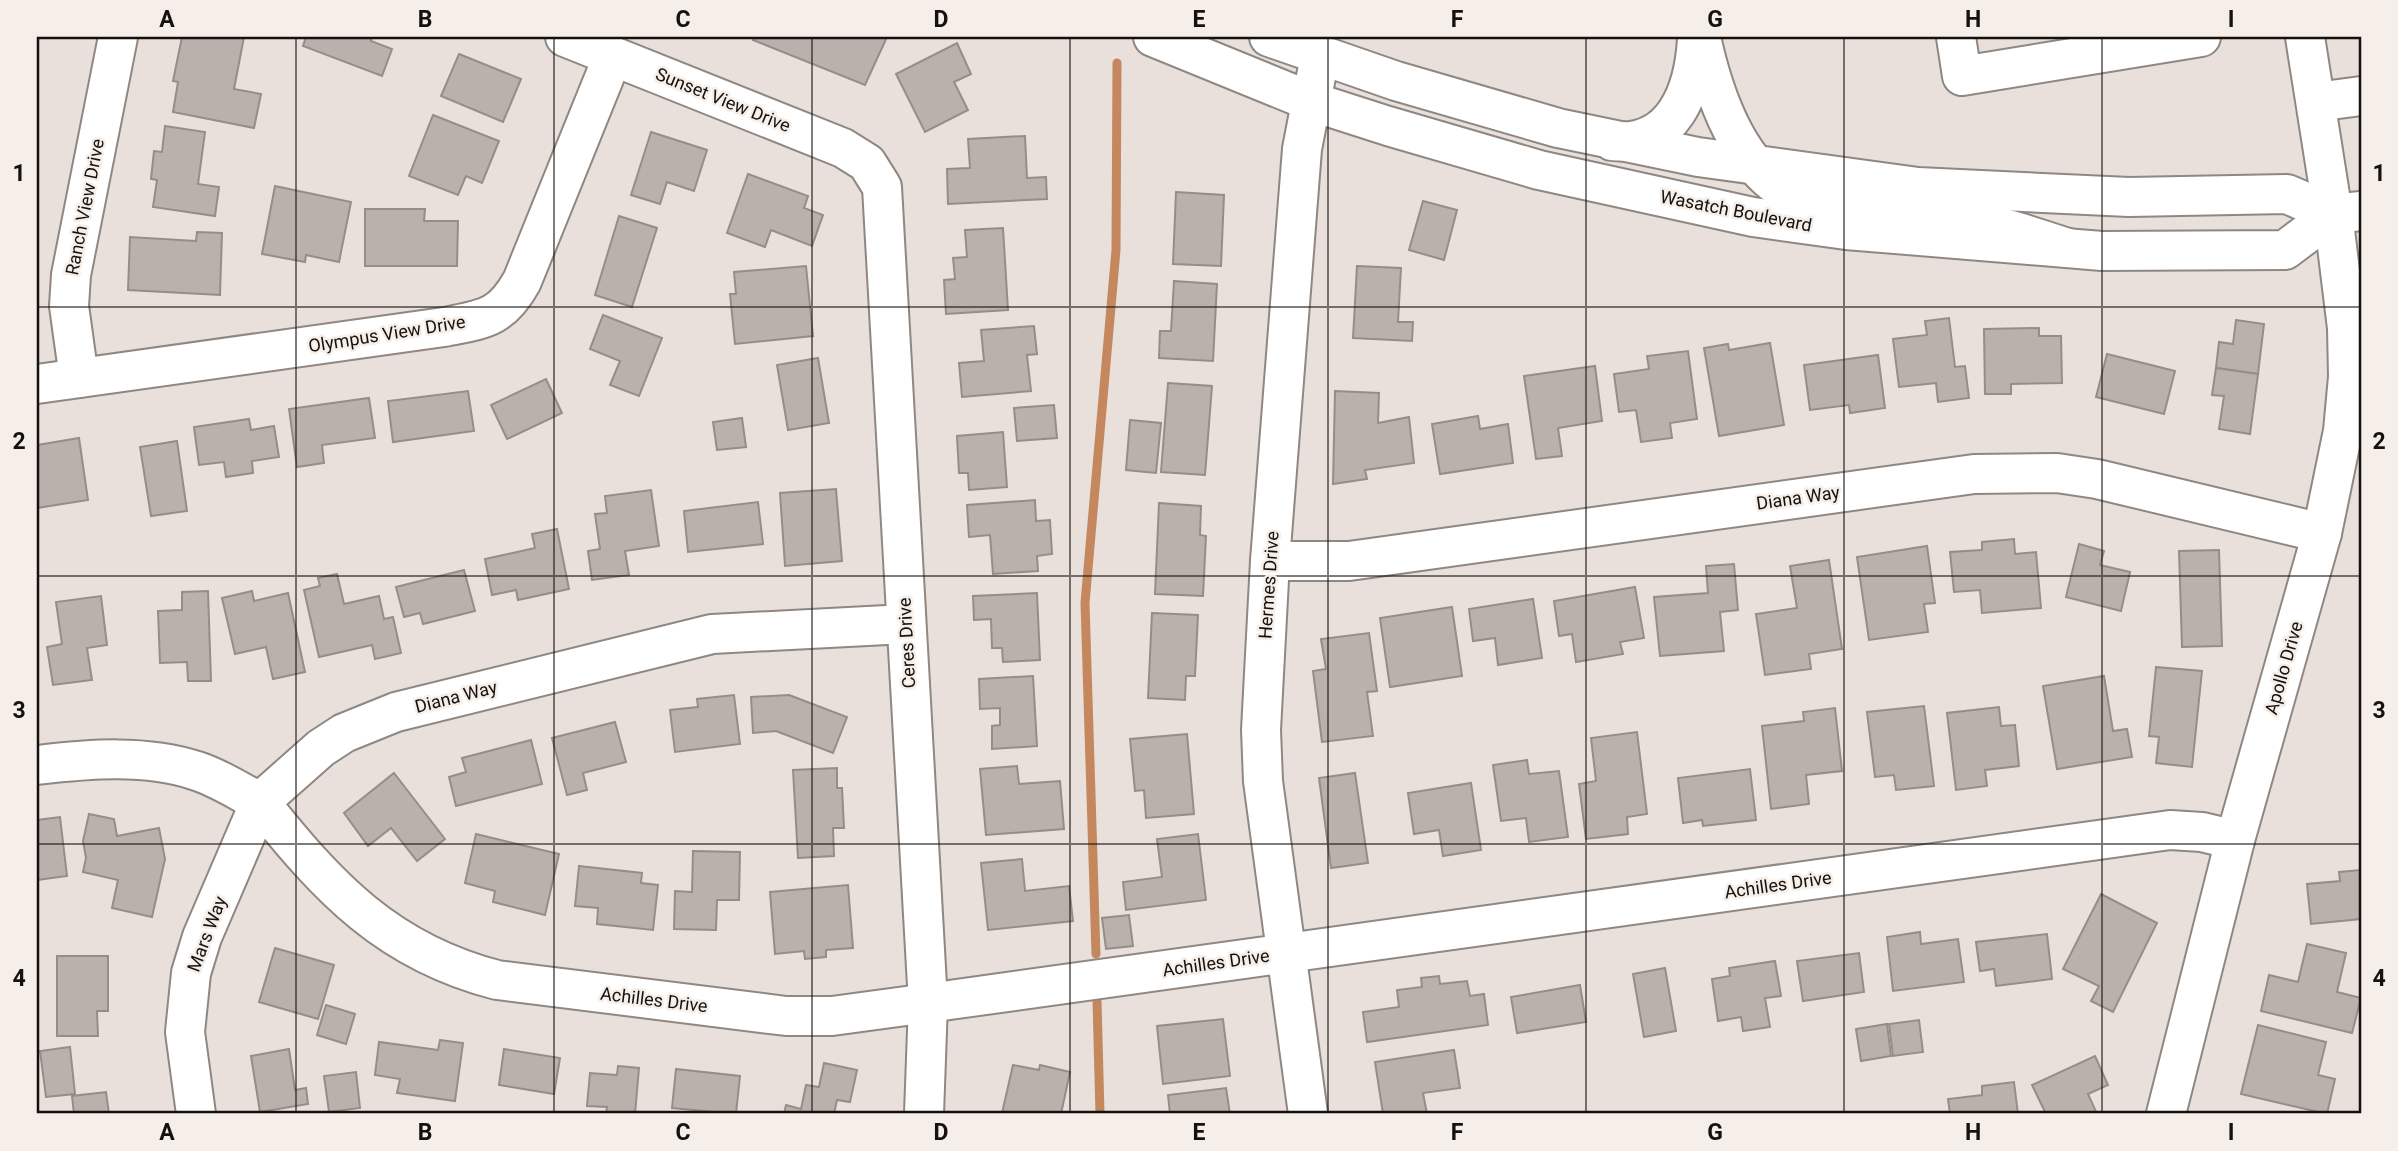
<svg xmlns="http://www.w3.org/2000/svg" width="2398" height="1151" font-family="Roboto,sans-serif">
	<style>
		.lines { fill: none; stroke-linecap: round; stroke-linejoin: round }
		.stream { stroke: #c4875e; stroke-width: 9 }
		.building { fill: #bab1ac; stroke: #958d88; stroke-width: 2 }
		.minor-casing { stroke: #8f8782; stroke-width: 42 }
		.major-casing { stroke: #8f8782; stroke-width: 42 }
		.highway-casing { stroke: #8f8782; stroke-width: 42 }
		.minor { stroke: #fff; stroke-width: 38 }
		.major { stroke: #fff; stroke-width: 38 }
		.highway { stroke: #fff; stroke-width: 38 }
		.grid { fill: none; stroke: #14110f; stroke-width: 2; stroke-opacity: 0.55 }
		.labels { text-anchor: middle; stroke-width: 5; stroke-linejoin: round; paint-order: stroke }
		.street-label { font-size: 18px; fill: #14110f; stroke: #f6eee8 }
		.neatline { fill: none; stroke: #14110f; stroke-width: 2.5 }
		.grid-label { font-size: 23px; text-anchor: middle; font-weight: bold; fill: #14110f }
	</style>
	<rect width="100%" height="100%" fill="#e9e0db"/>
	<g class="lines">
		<g class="stream">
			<path d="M1096 954 1085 603 1116 250 1117 63"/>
			<path d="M1097 1001 1100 1114"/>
		</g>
	</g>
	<g class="building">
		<path d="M182 37H244L234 89 261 94 254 128 173 112 178 82 173 81Z"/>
		<path d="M306 37H372L371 41 392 49 382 76 303 46Z"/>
		<path d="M755 37H887L865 85 753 40Z"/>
		<path d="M957 43 971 74 954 82 968 110 925 132 896 74Z"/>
		<path d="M459 54 521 79 503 122 441 96Z"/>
		<path d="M433 115 499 141 482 183 466 176 458 195 409 176Z"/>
		<path d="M165 126 205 132 198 184 219 187 215 216 153 207 157 180 151 179 154 151 162 152Z"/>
		<path d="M651 132 707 150 694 191 667 182 660 204 631 195Z"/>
		<path d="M1025 136 1027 178 1046 177 1047 199 948 204 947 169 970 168 968 139Z"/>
		<path d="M748 174 808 196 804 208 823 215 812 246 771 230 765 247 727 233Z"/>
		<path d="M275 186 351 202 339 262 306 255 305 262 262 254Z"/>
		<path d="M1176 192 1224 195 1221 266 1173 264Z"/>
		<path d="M1423 201 1457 210 1444 260 1409 250Z"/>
		<path d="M365 209H425L424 221H458L457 266H365Z"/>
		<path d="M619 216 657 228 632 307 595 295Z"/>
		<path d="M1003 228 1008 310 946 314 944 280 955 279 953 258 967 257 965 230Z"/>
		<path d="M197 232 222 233 220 295 128 290 130 237 196 241Z"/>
		<path d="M806 266 813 336 735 344 730 294H736L734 272Z"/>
		<path d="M1357 266 1401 268 1398 322H1413L1412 341 1353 338Z"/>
		<path d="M1174 281 1217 284 1213 361 1159 358 1160 331H1171Z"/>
		<path d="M603 315 662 338 639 396 610 385 620 361 590 349Z"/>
		<path d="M1949 318 1955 367 1965 366 1969 398 1938 402 1936 383 1899 387 1893 339 1927 335 1925 321Z"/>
		<path d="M2236 320 2264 324 2258 374 2216 368 2219 342 2233 344Z"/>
		<path d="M1034 326 1037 354 1027 355 1031 391 962 397 959 363 984 361 981 330Z"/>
		<path d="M2039 328V336H2061L2062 383 2011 384V394H1985L1984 329Z"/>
		<path d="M1770 343 1784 425 1719 436 1704 348 1728 344 1729 350Z"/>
		<path d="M1688 351 1697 419 1670 423 1672 438 1641 442 1636 410 1619 412 1614 374 1649 369 1647 356Z"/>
		<path d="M2107 354 2175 371 2164 414 2096 397Z"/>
		<path d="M1878 355 1885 408 1850 413 1849 405 1810 410 1804 365Z"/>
		<path d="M818 358 829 423 788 430 777 365Z"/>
		<path d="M1595 366 1602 421 1558 428 1562 456 1536 459 1524 376Z"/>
		<path d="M2216 368 2258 374 2250 434 2219 429 2224 396 2212 395Z"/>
		<path d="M546 379 562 413 507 439 491 405Z"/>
		<path d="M1168 383 1212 386 1205 475 1161 472Z"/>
		<path d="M468 391 474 431 393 442 388 401Z"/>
		<path d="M1335 391 1379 393 1378 423 1409 417 1414 463 1365 470 1367 479 1333 484Z"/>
		<path d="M369 398 375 438 322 445 324 463 297 467 289 409Z"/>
		<path d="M1054 405 1057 438 1017 441 1014 408Z"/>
		<path d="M1478 416 1480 429 1508 424 1513 463 1440 474 1432 424Z"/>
		<path d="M742 418 746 447 717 450 713 422Z"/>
		<path d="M249 419 251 430 274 426 279 457 252 461 253 473 226 477 224 462 199 465 194 427Z"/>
		<path d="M1130 420 1161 423 1156 473 1126 470Z"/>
		<path d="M1003 432 1007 487 969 490 968 473H959L957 436Z"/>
		<path d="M79 438 88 500 37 508V445Z"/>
		<path d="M177 441 187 511 151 516 140 447Z"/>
		<path d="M836 489 842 561 785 566 780 493Z"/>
		<path d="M651 490 659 546 625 551 629 575 592 580 588 551 600 549 595 514 607 513 605 496Z"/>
		<path d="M1035 500 1036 521 1050 520 1052 554 1037 556 1038 571 993 574 990 535 969 537 967 505Z"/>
		<path d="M758 502 763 544 688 552 684 511Z"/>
		<path d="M1159 503 1201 506 1200 535 1206 536 1203 596 1155 594Z"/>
		<path d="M557 529 569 589 518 600 516 590 492 595 485 559 535 548 532 534Z"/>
		<path d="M2014 539 2015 554 2036 552 2041 608 1982 613 1980 590 1954 592 1950 552 1982 550V542Z"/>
		<path d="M2079 544 2104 551 2100 565 2130 572 2121 611 2066 597Z"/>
		<path d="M1927 546 1935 603 1924 604 1928 632 1869 640 1857 557Z"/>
		<path d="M2219 550 2222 646 2182 647 2179 551Z"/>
		<path d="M1829 560 1842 649 1809 654 1811 669 1765 675 1756 614 1797 608 1790 566Z"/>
		<path d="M1734 564 1738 610 1720 612 1724 651 1660 656 1654 597 1708 593 1706 566Z"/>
		<path d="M464 570 475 611 423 624 420 613 404 617 396 587Z"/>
		<path d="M337 574 344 604 379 596 384 619 393 617 401 653 375 659 372 645 319 657 304 590 320 586 318 578Z"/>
		<path d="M1635 587 1644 638 1620 642 1623 654 1576 662 1572 634 1559 636 1554 601Z"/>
		<path d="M208 591 211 681H188L187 662 160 663 158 611 182 610V592Z"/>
		<path d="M252 591 254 601 288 593 305 672 273 679 266 647 235 654 222 598Z"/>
		<path d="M1037 593 1040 660 1003 662 1002 648H992L991 619 974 620 973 596Z"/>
		<path d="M101 596 107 645 87 648 92 680 53 685 47 647 62 644 56 602Z"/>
		<path d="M1533 599 1542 658 1498 665 1495 638 1473 641 1469 609Z"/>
		<path d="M1452 607 1462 676 1390 687 1380 618Z"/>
		<path d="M1152 613 1198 615 1195 676H1186L1185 700 1148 698Z"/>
		<path d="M1369 633 1377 691 1367 692 1373 736 1322 742 1313 671 1326 669 1321 639Z"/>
		<path d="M2156 667 2202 671 2192 767 2156 763 2159 737 2149 736Z"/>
		<path d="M1033 676 1037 746 992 749V726L1000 725V708L980 709 979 679Z"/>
		<path d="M2104 676 2113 731 2127 729 2132 757 2057 769 2043 686Z"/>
		<path d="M734 695 740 744 675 752 670 710 698 707 697 699Z"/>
		<path d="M789 695 847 717 833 753 776 731 753 733 751 697Z"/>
		<path d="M1924 706 1934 786 1896 790 1894 775 1875 777 1867 712Z"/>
		<path d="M1999 707 2001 726 2015 725 2019 766 1985 770 1987 786 1956 790 1947 713Z"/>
		<path d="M1835 708 1842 771 1806 775 1809 804 1771 809 1762 726 1804 721 1803 712Z"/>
		<path d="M615 722 626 762 583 773 587 790 567 795 552 738Z"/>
		<path d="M1637 732 1647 814 1627 817 1628 834 1586 839 1579 784 1596 781 1591 738Z"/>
		<path d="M1187 734 1194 814 1146 818 1144 790 1135 791 1130 739Z"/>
		<path d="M531 740 542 784 456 806 449 777 466 772 462 758Z"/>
		<path d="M1527 760 1529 774 1559 771 1568 837 1529 842 1526 818 1501 821 1493 765Z"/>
		<path d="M1017 766 1019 784 1060 781 1064 829 986 835 980 769Z"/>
		<path d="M837 768V788H842L844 828H833L834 856 798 858 793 770Z"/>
		<path d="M1750 769 1756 820 1703 826 1702 820 1683 823 1678 778Z"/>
		<path d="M394 773 445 839 417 861 391 828 368 846 344 813Z"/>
		<path d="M1355 773 1368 863 1331 868 1319 778Z"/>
		<path d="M1471 783 1481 850 1443 856 1439 830 1414 834 1408 793Z"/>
		<path d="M89 814 114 819 117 836 159 828 165 859 152 917 112 908 118 880 83 872 86 858 83 841Z"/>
		<path d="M60 817 67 876 37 880V820Z"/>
		<path d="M476 834 559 854 545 915 493 902 495 891 465 883Z"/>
		<path d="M1198 834 1206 900 1126 910 1123 882 1162 877 1157 839Z"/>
		<path d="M693 851 740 852 739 900H717L716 930 674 929 675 891 692 892Z"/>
		<path d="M1022 859 1025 891 1069 886 1073 921 988 930 981 863Z"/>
		<path d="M579 866 642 873 641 883 658 885 653 930 597 924 598 908 575 906Z"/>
		<path d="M2361 870V919L2311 924 2307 884 2340 881 2339 872Z"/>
		<path d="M848 885 853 948 826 950V957L805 959 804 951 775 954 770 892Z"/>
		<path d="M2101 894 2157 923 2113 1012 2091 1001 2099 986 2063 969Z"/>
		<path d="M1129 915 1133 946 1106 949 1102 918Z"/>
		<path d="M1920 932 1921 944 1958 939 1964 982 1893 991 1887 937Z"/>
		<path d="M2047 934 2052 979 1996 986 1994 969 1980 971 1976 942Z"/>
		<path d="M2307 944 2346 953 2337 992 2361 998 2352 1033 2261 1011 2269 975 2298 982Z"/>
		<path d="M275 948 334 965 318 1019 259 1002Z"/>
		<path d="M1859 953 1864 992 1803 1001 1797 961Z"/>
		<path d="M57 956H108V1011H97L98 1036H57Z"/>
		<path d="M1775 961 1781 996 1765 998 1770 1027 1743 1031 1741 1017 1718 1021 1712 979 1730 976 1729 968Z"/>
		<path d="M1665 968 1676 1031 1644 1037 1633 974Z"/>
		<path d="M1439 976 1440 984 1467 981 1470 996 1484 994 1488 1025 1367 1042 1363 1012 1399 1007 1397 990 1422 987 1421 978Z"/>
		<path d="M1580 985 1586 1022 1517 1033 1511 997Z"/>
		<path d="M326 1005 355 1014 346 1044 317 1035Z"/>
		<path d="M1223 1019 1230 1076 1163 1084 1157 1026Z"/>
		<path d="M1919 1020 1923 1052 1893 1056 1889 1024Z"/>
		<path d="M1887 1024 1891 1056 1861 1061 1856 1029Z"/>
		<path d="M2258 1025 2326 1042 2318 1075 2335 1079 2327 1114 2241 1094Z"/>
		<path d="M440 1040 463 1043 455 1101 397 1093 400 1079 375 1075 379 1042 438 1050Z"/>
		<path d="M70 1047 75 1094 46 1097 40 1051Z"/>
		<path d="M289 1049 295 1090 306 1088 308 1104 260 1112 251 1056Z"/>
		<path d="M504 1049 560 1058 554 1094 499 1085Z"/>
		<path d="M1454 1050 1460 1088 1423 1093 1427 1114H1383L1375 1062Z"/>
		<path d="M2095 1056 2108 1085 2088 1094 2097 1114H2046L2032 1085Z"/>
		<path d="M824 1063 857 1070 850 1102 837 1100 834 1114H784L786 1105 801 1109 806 1085 819 1087Z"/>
		<path d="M1013 1065 1039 1070 1040 1065 1070 1072 1061 1114 1002 1113Z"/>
		<path d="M618 1066 639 1068 635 1114H606L607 1107 587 1106 590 1073 617 1075Z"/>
		<path d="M676 1069 740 1076 736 1114 672 1108Z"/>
		<path d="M356 1072 360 1108 329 1112 324 1076Z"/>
		<path d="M2014 1082 2018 1114H1950L1948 1099 1982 1095V1086Z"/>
		<path d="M1226 1088 1230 1114H1170L1168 1095Z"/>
		<path d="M106 1092 109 1114H74L72 1096Z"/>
	</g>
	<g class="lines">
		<defs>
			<g id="minor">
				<path d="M565 37 843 148 867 163 882 187 928 1003 924 1114"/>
				<path d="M1956 37 1962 76 2201 37"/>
				<path d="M2316 102 2361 96"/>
				<path d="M79 378 69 306 71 275 118 37"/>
				<path d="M37 384 444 327C484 319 501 319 522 281L613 56"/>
				<path d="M1270 561H1349L1974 474 2057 473 2097 479 2322 533"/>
				<path d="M37 765C89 759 146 754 197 771 219 778 240 792 260 802L321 748 344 733 396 712 712 634 906 624"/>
				<path d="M196 1114 185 1032 191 973 202 937 260 802C328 888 388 952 497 980L786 1016H832L928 1003 2170 830 2202 832 2235 840"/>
				<path d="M1308 1114 1263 781 1261 730 1270 561 1302 149 1320 56"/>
				<path d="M2166 1114 2235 840 2322 533 2343 431 2348 377 2347 328 2333 214 2305 37"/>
			</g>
			<g id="major">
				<path d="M1153 37 1310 101 1388 126 1539 170 1753 217 1846 230 2102 251 2285 250 2333 214 2361 211"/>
				<path d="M1269 37 1396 81 1558 128 1698 157 1918 187 2129 197 2287 194 2333 214"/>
			</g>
			<g id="highway">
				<path d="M1701 37C1714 97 1741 179 1806 201 1841 213 1885 213 1922 217 1943 220 1966 219 1986 224 2014 229 2041 240 2068 248"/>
				<path d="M1612 141C1674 148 1694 90 1697 39"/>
			</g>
		</defs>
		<use href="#minor" class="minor-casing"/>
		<use href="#major" class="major-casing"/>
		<use href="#highway" class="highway-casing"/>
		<use href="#minor" class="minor"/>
		<use href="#major" class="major"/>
		<use href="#highway" class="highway"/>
	</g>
	<path class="grid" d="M296 37V1114M554 37V1114M812 37V1114M1070 37V1114M1328 37V1114M1586 37V1114M1844 37V1114M2102 37V1114M37 307H2361M37 576H2361M37 844H2361"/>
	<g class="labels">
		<g class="street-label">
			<text transform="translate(723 100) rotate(22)" y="6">Sunset View Drive</text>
			<text transform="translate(85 207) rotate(-79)" y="6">Ranch View Drive</text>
			<text transform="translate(1736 211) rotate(11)" y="6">Wasatch Boulevard</text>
			<text transform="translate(387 334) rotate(-9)" y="6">Olympus View Drive</text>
			<text transform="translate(1798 498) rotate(-8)" y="6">Diana Way</text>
			<text transform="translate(1269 585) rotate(-86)" y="6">Hermes Drive</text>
			<text transform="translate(907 643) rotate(-93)" y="6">Ceres Drive</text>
			<text transform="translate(2284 668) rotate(-74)" y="6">Apollo Drive</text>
			<text transform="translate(456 697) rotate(-14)" y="6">Diana Way</text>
			<text transform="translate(1778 885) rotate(-8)" y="6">Achilles Drive</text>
			<text transform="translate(207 934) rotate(-69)" y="6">Mars Way</text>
			<text transform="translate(1216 963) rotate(-8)" y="6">Achilles Drive</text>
			<text transform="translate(654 1000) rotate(7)" y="6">Achilles Drive</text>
		</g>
	</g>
	<rect width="2398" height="1151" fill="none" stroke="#f6eee8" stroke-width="77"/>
	<rect x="38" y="38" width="2322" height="1074" class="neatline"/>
	<g class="grid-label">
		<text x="167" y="27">A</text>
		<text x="425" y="27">B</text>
		<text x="683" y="27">C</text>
		<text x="941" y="27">D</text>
		<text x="1199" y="27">E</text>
		<text x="1457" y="27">F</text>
		<text x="1715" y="27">G</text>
		<text x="1973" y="27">H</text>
		<text x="2231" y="27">I</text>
		<text x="19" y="181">1</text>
		<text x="2379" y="181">1</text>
		<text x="19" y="449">2</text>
		<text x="2379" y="449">2</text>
		<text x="19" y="718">3</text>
		<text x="2379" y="718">3</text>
		<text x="19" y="986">4</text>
		<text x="2379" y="986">4</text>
		<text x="167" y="1140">A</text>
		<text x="425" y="1140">B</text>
		<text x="683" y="1140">C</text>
		<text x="941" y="1140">D</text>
		<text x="1199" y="1140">E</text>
		<text x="1457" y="1140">F</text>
		<text x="1715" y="1140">G</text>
		<text x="1973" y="1140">H</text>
		<text x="2231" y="1140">I</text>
	</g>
</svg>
